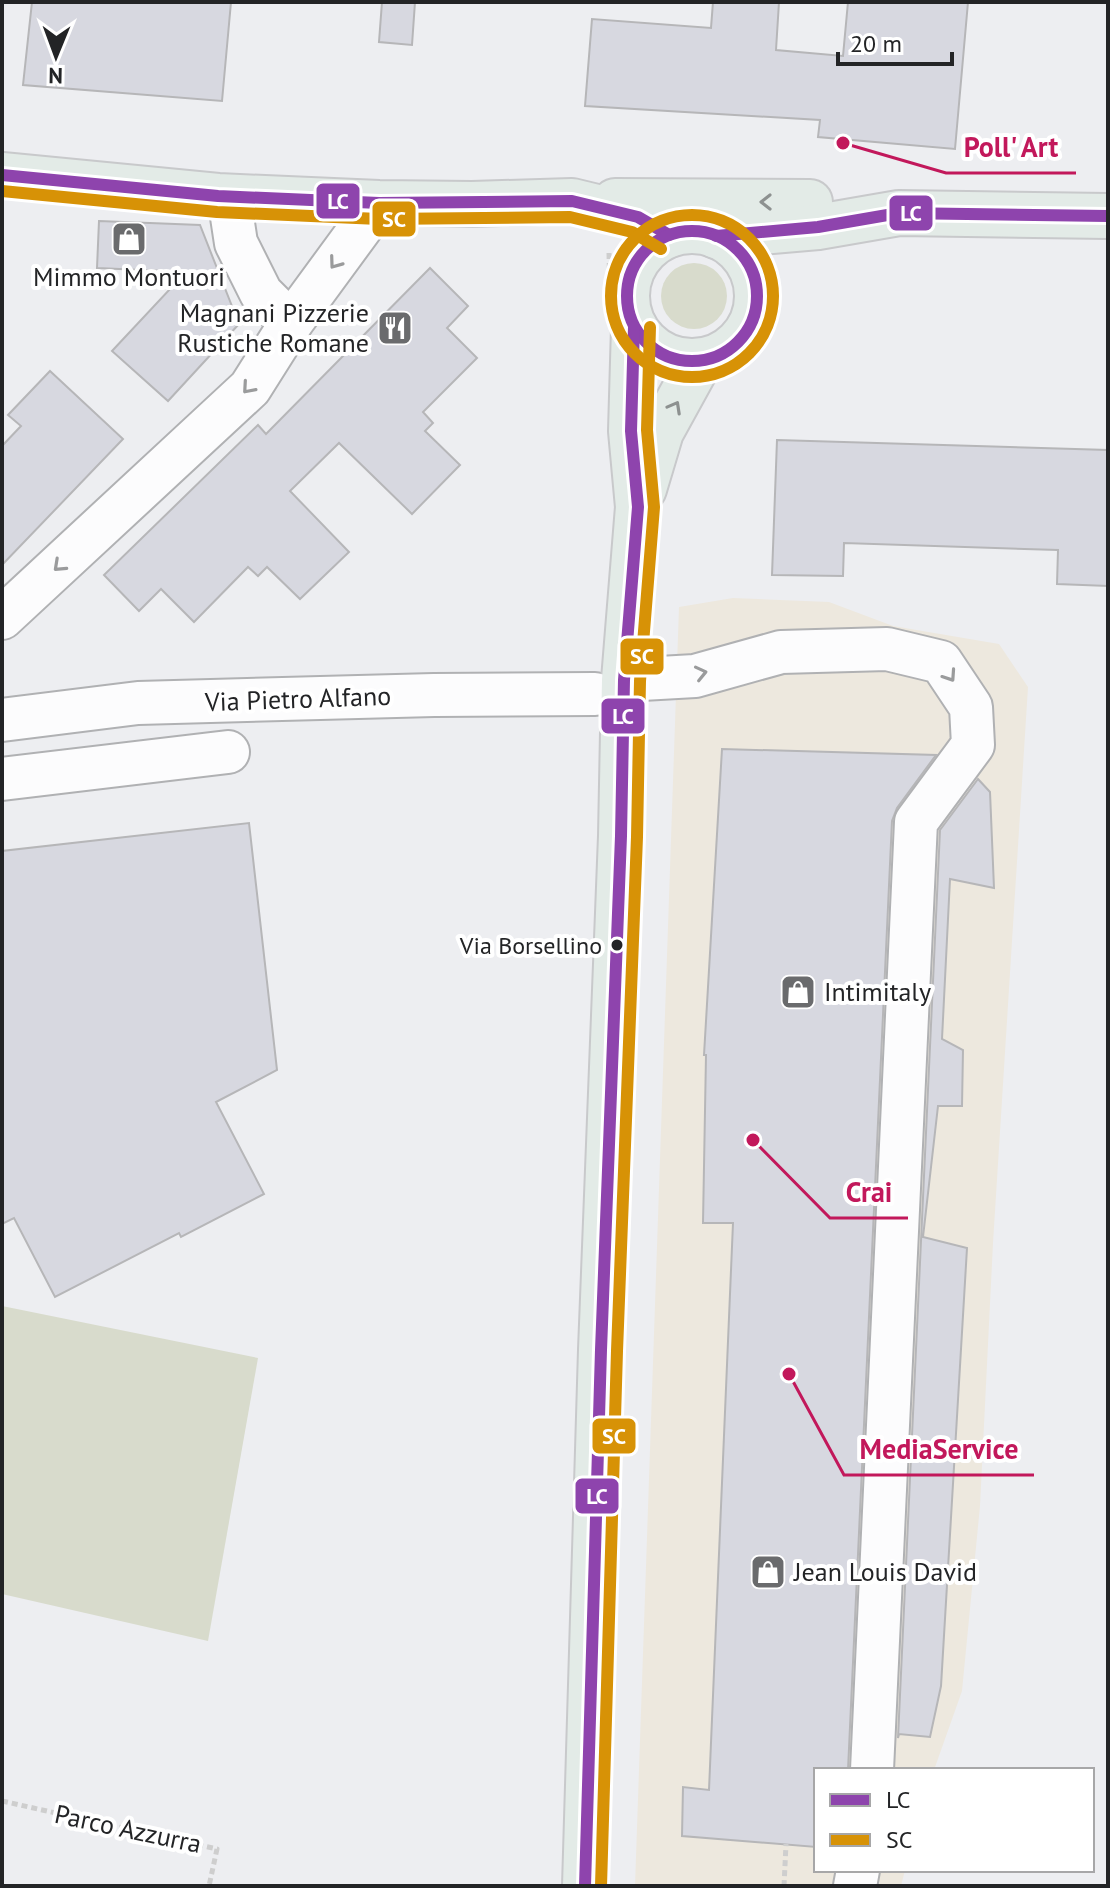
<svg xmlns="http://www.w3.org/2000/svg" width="1110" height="1888" font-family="'PT Sans',sans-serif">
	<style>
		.commercial { fill: #ede8de }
		.green { fill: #d8dbcc }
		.building { fill: #d7d8e0; stroke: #b6b6b8; stroke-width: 2 }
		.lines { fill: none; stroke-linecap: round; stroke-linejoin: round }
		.minor-casing { stroke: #b0b1b3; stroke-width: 46 }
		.major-casing { stroke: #c8c9cb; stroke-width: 48 }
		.path { stroke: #cecece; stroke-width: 5; stroke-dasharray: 6 4; stroke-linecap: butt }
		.minor { stroke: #fcfcfd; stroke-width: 42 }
		.major { stroke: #e3ebe7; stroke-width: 44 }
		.bus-1-casing { stroke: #fff; stroke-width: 18 }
		.bus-2-casing { stroke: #fff; stroke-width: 18 }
		.bus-1 { stroke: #8e44ad; stroke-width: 12 }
		.bus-2 { stroke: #d79206; stroke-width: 12 }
		.oneway { stroke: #8d9190 }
		.oneway2 { stroke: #9a9b9c }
		.bus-dot { fill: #232426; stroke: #fff; stroke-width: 3 }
		.labels { text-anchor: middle; stroke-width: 8; stroke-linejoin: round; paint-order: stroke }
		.bus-label { font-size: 24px; fill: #232426; stroke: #fff; text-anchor: end }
		.poi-label { font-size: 26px; fill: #232426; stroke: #fff; text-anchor: start }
		.street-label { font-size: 26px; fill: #232426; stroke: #fff }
		.leader { fill: none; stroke: #c2185b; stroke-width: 3 }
		.callout-dot { fill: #c2185b; stroke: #fff; stroke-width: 3 }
		.callout-label { font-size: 28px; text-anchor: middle; font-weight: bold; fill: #c2185b; stroke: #fff; stroke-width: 8; stroke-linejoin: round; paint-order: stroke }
		.line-badge { stroke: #fff; stroke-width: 3 }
		.badge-label { font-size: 22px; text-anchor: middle; font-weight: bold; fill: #fff }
	</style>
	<rect width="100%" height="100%" fill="#edeef1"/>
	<path class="commercial" d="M733 598 829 602 893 626 999 644 1028 687 993 1243 980 1506 962 1691 934 1770H816V1870H905L901 1886H635L679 607Z"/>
	<g class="green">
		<circle cx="694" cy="296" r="33"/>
		<path d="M2 1306 258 1358 208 1641 2 1594Z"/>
	</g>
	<g class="building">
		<path d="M32 2H231L222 101 23 85Z"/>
		<path d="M382 2H415L412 45 379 42Z"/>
		<path d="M713 2H779L776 50 843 56 848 2H968L955 149 818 137 820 120 585 106 592 19 711 28Z"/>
		<path d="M99 221 200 225 239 324 168 401 112 351 186 272 97 268Z"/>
		<path d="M430 268 468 306 447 328 477 358 423 412 433 423 425 431 460 465 412 514 339 443 290 491 349 552 300 599 267 567 258 576 248 567 194 622 161 589 139 611 104 575 258 425 266 434Z"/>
		<path d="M50 371 123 439 2 565V446L21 426 8 415Z"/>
		<path d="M777 440 1108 450V586L1057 584 1058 550 844 543 843 576 772 575Z"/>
		<path d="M722 749 936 755 897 808 892 821 848 1770H816V1847L682 1836 683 1787 709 1790 733 1223H703L706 1055H704Z"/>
		<path d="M978 779 990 792 994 888 950 879 942 1039 963 1050 962 1106H938L923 1237 967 1248 941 1686 930 1737 899 1734 898 1738 940 830Z"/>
		<path d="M249 823 277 1070 216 1102 264 1194 181 1237 179 1233 55 1297 14 1218 2 1224V851Z"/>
	</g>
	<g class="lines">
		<defs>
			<g id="minor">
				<path d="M229 197 236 243 261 293 291 323"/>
				<path d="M2 618 250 388 291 323 379 203"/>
				<path d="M624 680 695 676 781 652 887 649 941 662 971 707 973 745 916 822 872 1770"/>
				<path d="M2 720 138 703 434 695 595 694"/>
				<path d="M2 779 228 752"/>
				<path d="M855 1886 858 1870"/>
			</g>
			<g id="major">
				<path d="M2 175 218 196 379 203 472 204 572 201 638 217 669 235"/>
				<path d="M615 201 810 202"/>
				<circle cx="692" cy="296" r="65"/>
				<path d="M716 236 818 227 899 213 1108 216"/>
				<path d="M644 489 661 432 700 361"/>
				<path d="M585 1886 601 1350 621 836 624 680 638 507 631 431 634 327"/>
			</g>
		</defs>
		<use href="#minor" class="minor-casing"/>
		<use href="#major" class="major-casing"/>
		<g class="path">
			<path d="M609 253 610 295"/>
			<path d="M2 1801 217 1849 209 1886"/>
			<path d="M784 1886 786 1844"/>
		</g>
		<use href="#minor" class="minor"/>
		<use href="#major" class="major"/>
		<defs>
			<g id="bus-1">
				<path d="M2 175 218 196 379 203 572 201 638 217 669 235"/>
				<circle cx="692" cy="296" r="65"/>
				<path d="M716 236 818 227 899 213 1108 216"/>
				<path d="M585 1886 601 1350 621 836 624 680 638 507 631 431 634 327"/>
			</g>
			<g id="bus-2">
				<path d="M2 191 217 212 379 219 570 217 632 232 661 249"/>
				<circle cx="692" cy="296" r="81"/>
				<path d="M601 1886 617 1351 637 837 640 681 654 507 647 430 650 327"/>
			</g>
		</defs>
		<use href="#bus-1" class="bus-1-casing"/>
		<use href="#bus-2" class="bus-2-casing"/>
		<use href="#bus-1" class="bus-1"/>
		<use href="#bus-2" class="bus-2"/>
	</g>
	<defs><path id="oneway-chevron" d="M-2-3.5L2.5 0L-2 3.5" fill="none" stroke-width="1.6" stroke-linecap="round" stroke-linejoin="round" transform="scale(2)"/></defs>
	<g class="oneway">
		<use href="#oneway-chevron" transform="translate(766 202) rotate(-180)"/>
		<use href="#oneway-chevron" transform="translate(675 407) rotate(-61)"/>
	</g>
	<g class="oneway2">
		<use href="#oneway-chevron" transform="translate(335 263) rotate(126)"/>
		<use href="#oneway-chevron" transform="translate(248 388) rotate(131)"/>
		<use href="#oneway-chevron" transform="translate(59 566) rotate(137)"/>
		<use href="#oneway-chevron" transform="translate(701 673) rotate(-13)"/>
		<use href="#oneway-chevron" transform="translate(950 676) rotate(56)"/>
	</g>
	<defs>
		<symbol id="shop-square" viewBox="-11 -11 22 22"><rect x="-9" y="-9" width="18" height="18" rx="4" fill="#6a6b6d" stroke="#fff"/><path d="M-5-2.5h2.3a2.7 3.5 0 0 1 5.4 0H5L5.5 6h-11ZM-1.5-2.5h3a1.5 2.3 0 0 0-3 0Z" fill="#fff"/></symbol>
		<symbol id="restaurant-square" viewBox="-11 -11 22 22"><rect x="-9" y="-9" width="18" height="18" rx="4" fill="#6a6b6d" stroke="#fff"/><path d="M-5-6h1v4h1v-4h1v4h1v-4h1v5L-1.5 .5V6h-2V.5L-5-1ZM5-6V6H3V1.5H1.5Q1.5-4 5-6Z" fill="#fff"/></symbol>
	</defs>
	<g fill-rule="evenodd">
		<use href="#shop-square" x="109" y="219" width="40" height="40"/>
		<use href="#restaurant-square" x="375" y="308" width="40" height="40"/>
		<use href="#shop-square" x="778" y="972" width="40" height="40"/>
		<use href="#shop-square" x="748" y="1552" width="40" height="40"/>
	</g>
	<circle class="bus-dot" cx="617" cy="945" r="7"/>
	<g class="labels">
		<g class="bus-label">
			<text x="602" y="954">Via Borsellino</text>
		</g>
		<g class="poi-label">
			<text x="129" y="286" text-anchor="middle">Mimmo Montuori</text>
			<text x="369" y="322" text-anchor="end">Magnani Pizzerie<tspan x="369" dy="30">Rustiche Romane</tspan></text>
			<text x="824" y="1001">Intimitaly</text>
			<text x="794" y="1581">Jean Louis David</text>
		</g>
		<g class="street-label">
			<text transform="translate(298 699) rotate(-2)" y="9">Via Pietro Alfano</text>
			<text transform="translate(128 1829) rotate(12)" y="9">Parco Azzurra</text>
		</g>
	</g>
	<path class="leader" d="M843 143L946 173H1076M753 1140L830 1218H908M789 1374L844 1475H1034"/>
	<g class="callout-dot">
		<circle cx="843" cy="143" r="8"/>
		<circle cx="753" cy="1140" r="8"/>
		<circle cx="789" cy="1374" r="8"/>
	</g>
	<g class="callout-label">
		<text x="1011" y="157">Poll' Art</text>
		<text x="869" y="1202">Crai</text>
		<text x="939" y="1459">MediaService</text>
	</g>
	<g class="line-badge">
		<rect x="315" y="182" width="46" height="38" rx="8" fill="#8e44ad"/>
		<rect x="888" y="194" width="46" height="38" rx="8" fill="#8e44ad"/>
		<rect x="371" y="200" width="46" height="38" rx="8" fill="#d79206"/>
		<rect x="619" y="637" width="46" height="39" rx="8" fill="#d79206"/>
		<rect x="600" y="697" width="46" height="38" rx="8" fill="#8e44ad"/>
		<rect x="591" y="1417" width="46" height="38" rx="8" fill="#d79206"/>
		<rect x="574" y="1477" width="46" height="38" rx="8" fill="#8e44ad"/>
	</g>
	<g class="badge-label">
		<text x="338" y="209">LC</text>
		<text x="911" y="221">LC</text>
		<text x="394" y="227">SC</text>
		<text x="642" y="664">SC</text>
		<text x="623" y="724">LC</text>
		<text x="614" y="1444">SC</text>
		<text x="597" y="1504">LC</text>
	</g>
	<rect width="1110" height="1888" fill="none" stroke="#232426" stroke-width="8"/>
	<rect x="814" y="1768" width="280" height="104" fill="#ffffff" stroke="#a7a7a8" stroke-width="2"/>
	<rect x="830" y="1794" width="40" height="12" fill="#8e44ad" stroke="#a7a7a8" stroke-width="2"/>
	<text x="886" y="1808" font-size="24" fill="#232426">LC</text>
	<rect x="830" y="1834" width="40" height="12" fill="#d79206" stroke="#a7a7a8" stroke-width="2"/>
	<text x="886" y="1848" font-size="24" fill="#232426">SC</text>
	<g transform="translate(56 56) rotate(181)" stroke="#ffffff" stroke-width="6" paint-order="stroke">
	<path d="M0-6L14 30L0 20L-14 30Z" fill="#232426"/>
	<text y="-12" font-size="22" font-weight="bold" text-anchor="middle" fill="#232426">N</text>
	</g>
	<path d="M838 52v12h114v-12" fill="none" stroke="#232426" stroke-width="4"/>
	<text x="850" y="52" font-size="24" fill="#232426" stroke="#ffffff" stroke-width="6" paint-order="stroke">20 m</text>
</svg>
